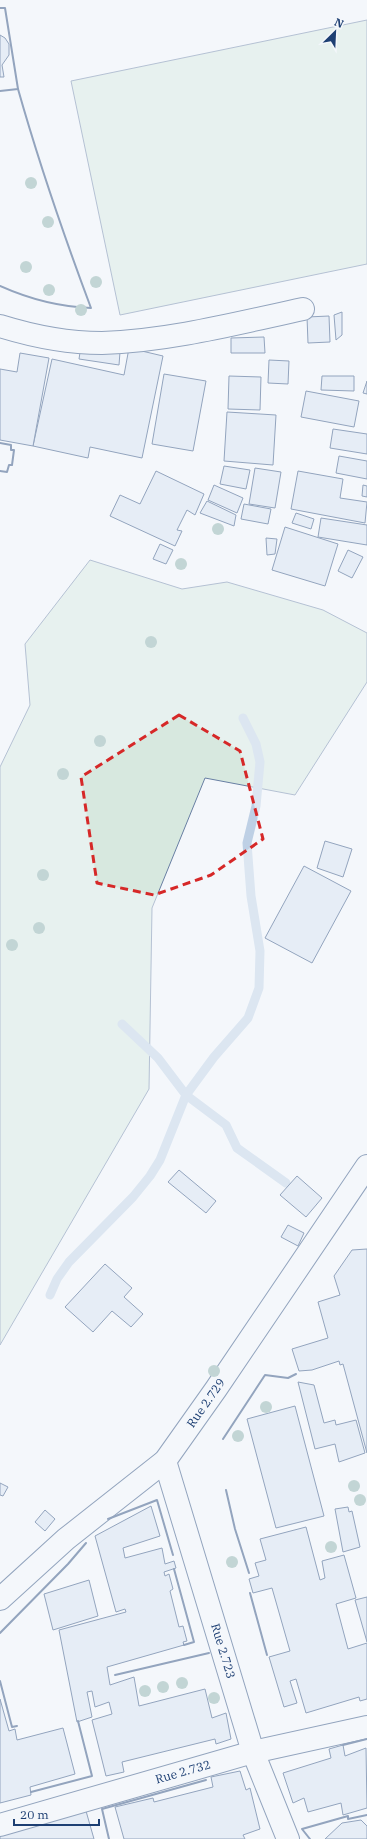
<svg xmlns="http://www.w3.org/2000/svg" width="367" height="1839" font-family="'IBM Plex Serif',serif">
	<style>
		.green { fill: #d7e8df; stroke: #687fa3 }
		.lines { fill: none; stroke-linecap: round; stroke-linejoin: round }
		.stream { stroke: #bed0e5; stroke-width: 9 }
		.building { fill: #d5e0f0; stroke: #1d3f73 }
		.minor-casing { stroke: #1d3f73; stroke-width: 24 }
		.minor { stroke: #f4f7fb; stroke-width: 22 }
		.wall { stroke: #1d3f73; stroke-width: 2 }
		.tree { fill: #86aba6 }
		.marked { fill: none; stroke: #d62828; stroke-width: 3; stroke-dasharray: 8 5; stroke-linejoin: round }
		.labels { text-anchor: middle; stroke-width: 3; stroke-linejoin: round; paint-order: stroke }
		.street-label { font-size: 12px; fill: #1d3f73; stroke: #f4f7fb }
	</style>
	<rect width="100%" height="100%" fill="#f4f7fb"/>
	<g class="green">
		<path d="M367 20V264L120 315 71 81Z"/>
		<path d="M90 560 182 589 227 582 323 610 367 633V682L295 795 205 778 152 908 149 1089 0 1345V767L30 705 25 644Z"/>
	</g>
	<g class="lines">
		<g class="stream">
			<path d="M122 1024 158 1058 186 1095 226 1125 237 1148 286 1183"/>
			<path d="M50 1295 57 1279 69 1262 133 1197 150 1176 160 1160 186 1095 214 1057 248 1018 259 988 260 951 251 896 247 843 256 806 260 762 256 744 243 718"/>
		</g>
	</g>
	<g class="building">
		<path d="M0 35 5 38 9 44V55L2 65 4 77H0Z"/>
		<path d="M342 312V335L336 340 334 315Z"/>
		<path d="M329 316 330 342 308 343 307 317Z"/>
		<path d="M264 337 265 353H231V338Z"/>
		<path d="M81 346 120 352 119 365 79 359Z"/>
		<path d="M129 348 163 356 142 458 90 447 88 458 33 446 52 359 124 375Z"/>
		<path d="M20 353 49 358 33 446 0 440V369L17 372Z"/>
		<path d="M269 360 289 361 288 384 268 383Z"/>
		<path d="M164 374 206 381 193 451 152 444Z"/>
		<path d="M229 376 261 377 260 410 228 409Z"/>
		<path d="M322 376H354V391L321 390Z"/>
		<path d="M367 381V394L363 393Z"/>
		<path d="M306 391 359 401 354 427 301 417Z"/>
		<path d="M227 412 276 415 273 465 224 461Z"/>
		<path d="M333 429 367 434V454L330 448Z"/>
		<path d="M339 456 367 461V479L336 473Z"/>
		<path d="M224 466 250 470 246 489 220 484Z"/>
		<path d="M255 468 281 472 275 508 249 504Z"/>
		<path d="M156 471 204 494 195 515 187 510 177 530 182 531 175 546 110 516 120 495 140 504Z"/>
		<path d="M298 471 343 479 340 498 367 502 365 523 291 509Z"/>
		<path d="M214 485 243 498 237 513 208 500Z"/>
		<path d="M363 485 367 486V497L362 496Z"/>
		<path d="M207 501 236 515 234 526 200 513Z"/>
		<path d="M244 504 271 509 268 524 241 519Z"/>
		<path d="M296 513 314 519 311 529 292 523Z"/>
		<path d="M321 518 367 525V545L318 537Z"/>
		<path d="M285 527 338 544 325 586 272 570Z"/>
		<path d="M266 538 277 539 275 554 267 555Z"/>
		<path d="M160 544 173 550 166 564 153 559Z"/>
		<path d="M348 550 363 557 352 578 338 571Z"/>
		<path d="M325 841 352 849 343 877 317 868Z"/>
		<path d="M304 866 351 891 312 963 265 938Z"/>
		<path d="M179 1170 216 1201 206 1213 168 1182Z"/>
		<path d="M297 1176 322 1198 306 1217 280 1195Z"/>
		<path d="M288 1225 304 1233 298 1246 281 1237Z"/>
		<path d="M367 1249V1453L343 1364 340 1365 339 1361 312 1370 299 1371 292 1349 328 1338 318 1302 340 1295 334 1276 352 1250Z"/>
		<path d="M105 1264 132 1288 124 1297 143 1314 131 1327 112 1311 93 1332 65 1307Z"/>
		<path d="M298 1382 314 1385 324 1423 335 1420 336 1425 356 1420 365 1453 339 1462 335 1444 315 1449Z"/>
		<path d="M295 1406 324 1516 276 1528 247 1419Z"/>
		<path d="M0 1483 8 1487 3 1496 0 1495Z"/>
		<path d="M151 1506 160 1536 123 1548 125 1558 162 1548 165 1564 174 1561 176 1568 164 1572 165 1576 169 1574 173 1589 170 1591 179 1627 183 1626 187 1641 183 1642 184 1645 107 1667 110 1685 134 1677 139 1706 205 1689 212 1718 226 1713 231 1739 216 1744 215 1739 122 1762 124 1772 106 1776 92 1720 112 1714 109 1702 95 1707 92 1691 87 1692 92 1717 77 1722 59 1630 126 1612 125 1609 116 1612 95 1536Z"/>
		<path d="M348 1507 349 1512 352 1511 360 1547 343 1552 335 1509Z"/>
		<path d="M45 1510 55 1519 45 1531 35 1522Z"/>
		<path d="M306 1527 320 1580 325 1578 322 1561 344 1555 356 1598 336 1604 348 1649 367 1643V1699L360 1701 359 1697 306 1713 296 1679 290 1681 297 1703 284 1707 269 1657 290 1651 272 1588 253 1593 249 1579 259 1576 255 1563 266 1560 260 1539Z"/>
		<path d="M89 1580 98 1616 53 1630 44 1594Z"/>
		<path d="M367 1597V1642L355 1600Z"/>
		<path d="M0 1699 9 1731 15 1729 17 1740 63 1728 75 1774 30 1787 31 1795 0 1803Z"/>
		<path d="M343 1745 345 1756 366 1748 367 1808 343 1815 341 1803 308 1812 304 1798 293 1803 283 1773 331 1758 329 1749Z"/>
		<path d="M240 1771 246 1790 250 1788 260 1829 243 1835 245 1839H124L115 1807 153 1798 154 1802 213 1787 211 1777Z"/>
		<path d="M86 1811 94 1839H0V1836Z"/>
		<path d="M361 1820 367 1826V1839H325L342 1823Z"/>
	</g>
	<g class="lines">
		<defs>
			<g id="minor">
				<path d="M0 326C32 336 68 343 102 343 169 341 238 323 303 309"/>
				<path d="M165 1461 253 1752 288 1839"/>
				<path d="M0 1599 66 1539 165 1461 216 1389 367 1166"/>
				<path d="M0 1825 253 1752 367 1727"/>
			</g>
		</defs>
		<use href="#minor" class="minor-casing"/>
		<use href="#minor" class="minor"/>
		<g class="wall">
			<path d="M0 8H5L18 89 0 91"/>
			<path d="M0 286C29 299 60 307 91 308 64 236 39 163 18 89"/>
			<path d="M0 443 11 445V450H14L12 465H9L7 472 0 471"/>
			<path d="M223 1439 265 1375 288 1378 296 1374"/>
			<path d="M226 1490 235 1529 249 1573"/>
			<path d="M108 1519 157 1500 173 1555"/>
			<path d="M174 1569 194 1642 184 1645"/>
			<path d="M250 1593 267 1655"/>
			<path d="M0 1633 68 1564 86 1543"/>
			<path d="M115 1675 209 1653"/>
			<path d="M0 1681 12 1727 17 1726"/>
			<path d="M343 1745 367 1739"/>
			<path d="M31 1792 92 1776 78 1721"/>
			<path d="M109 1839 102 1809 206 1780"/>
			<path d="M310 1839 302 1829 348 1816V1819L367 1815"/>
		</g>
	</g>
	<g class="tree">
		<circle cx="31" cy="183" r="6"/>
		<circle cx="48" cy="222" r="6"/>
		<circle cx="26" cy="267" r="6"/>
		<circle cx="96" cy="282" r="6"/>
		<circle cx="49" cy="290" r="6"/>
		<circle cx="81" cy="310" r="6"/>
		<circle cx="218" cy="529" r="6"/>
		<circle cx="181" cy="564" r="6"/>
		<circle cx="151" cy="642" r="6"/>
		<circle cx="100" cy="741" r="6"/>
		<circle cx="63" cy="774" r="6"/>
		<circle cx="43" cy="875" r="6"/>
		<circle cx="39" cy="928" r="6"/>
		<circle cx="12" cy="945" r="6"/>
		<circle cx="214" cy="1371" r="6"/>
		<circle cx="266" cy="1407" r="6"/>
		<circle cx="238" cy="1436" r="6"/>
		<circle cx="354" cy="1486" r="6"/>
		<circle cx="360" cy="1500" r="6"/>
		<circle cx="331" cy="1547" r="6"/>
		<circle cx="232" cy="1562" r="6"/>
		<circle cx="182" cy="1683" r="6"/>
		<circle cx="163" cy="1687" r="6"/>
		<circle cx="145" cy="1691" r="6"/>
		<circle cx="214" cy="1698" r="6"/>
	</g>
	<path d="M0 0H367V1839H0ZM179 715 240 751 263 839 211 875 154 895 97 883 81 777Z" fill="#f4f7fb" fill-opacity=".55" fill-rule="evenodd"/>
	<path class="marked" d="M179 715 240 751 263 839 211 875 154 895 97 883 81 777Z"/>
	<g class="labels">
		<g class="street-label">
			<text transform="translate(206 1403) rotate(-55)" y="4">Rue 2.729</text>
			<text transform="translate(223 1651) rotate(73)" y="4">Rue 2.723</text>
			<text transform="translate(183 1772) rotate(-16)" y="4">Rue 2.732</text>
		</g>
	</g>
	<g transform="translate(335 32) rotate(24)" stroke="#f4f7fb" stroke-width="3" paint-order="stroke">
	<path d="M0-3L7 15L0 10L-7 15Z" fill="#1d3f73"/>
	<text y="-6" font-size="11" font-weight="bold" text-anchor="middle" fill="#1d3f73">N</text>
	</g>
	<path d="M14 1819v6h85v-6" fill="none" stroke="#1d3f73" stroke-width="2"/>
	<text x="20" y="1819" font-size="12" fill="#1d3f73" stroke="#f4f7fb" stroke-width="3" paint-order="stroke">20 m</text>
</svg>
